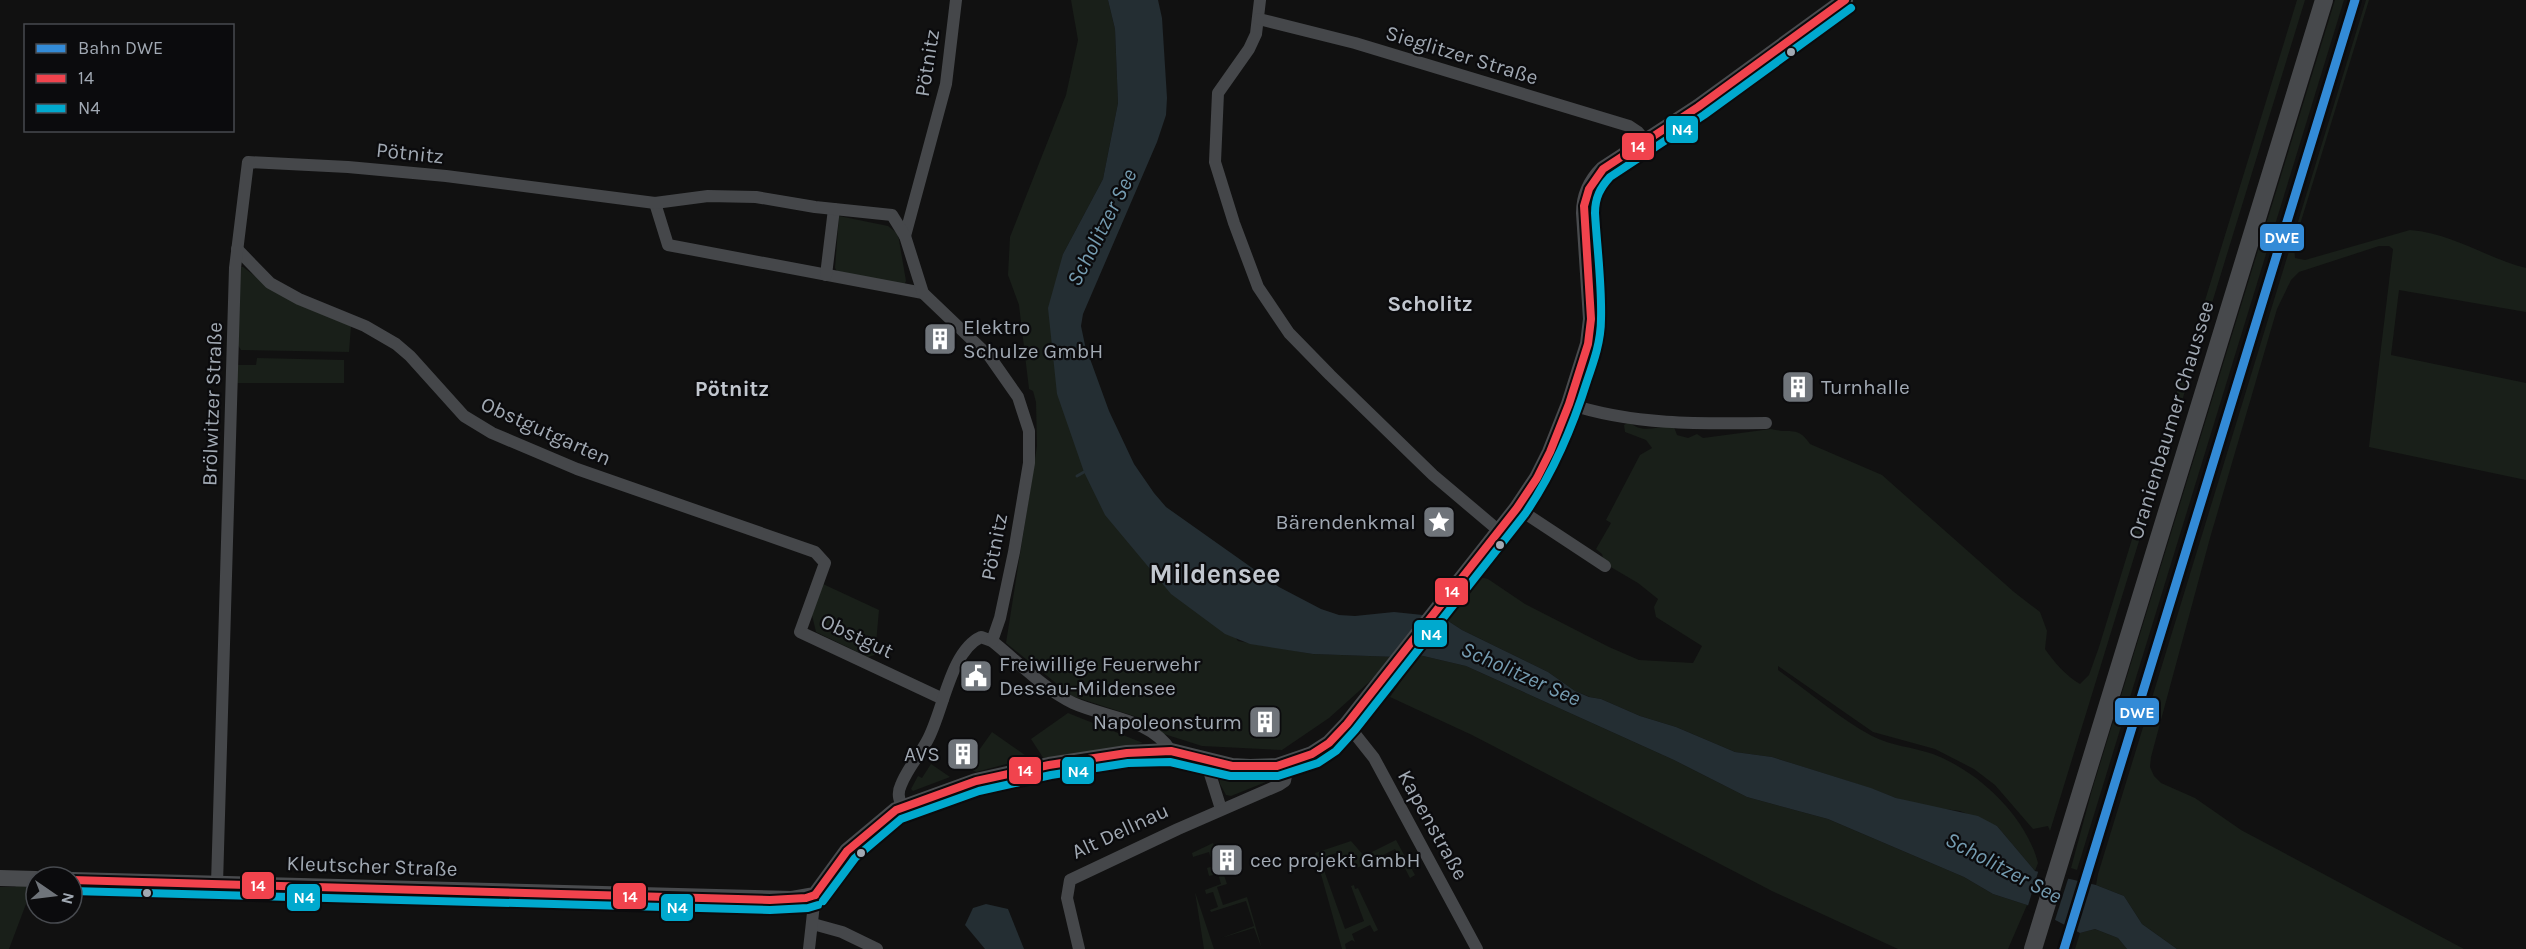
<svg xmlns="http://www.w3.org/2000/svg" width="2526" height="949" font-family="Karla,sans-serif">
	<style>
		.green { fill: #191f19 }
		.water { fill: #242e33 }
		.pier { fill: #111 }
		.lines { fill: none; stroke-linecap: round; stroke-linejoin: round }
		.stream { stroke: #242e33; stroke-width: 3 }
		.street { stroke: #45474a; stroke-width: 12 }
		.secondary { stroke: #494b4e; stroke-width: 16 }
		.primary { stroke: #47494c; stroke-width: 18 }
		.bus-1-casing { stroke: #0b0b0d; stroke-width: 12 }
		.bus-2-casing { stroke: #0b0b0d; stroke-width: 12 }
		.bus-1 { stroke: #f1434d; stroke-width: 8 }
		.bus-2 { stroke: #00a9ce; stroke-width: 8 }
		.rail-1-casing { stroke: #0b0b0d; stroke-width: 14 }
		.rail-1 { stroke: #338bd7; stroke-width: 9 }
		.bus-dot { fill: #a1a9b3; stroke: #0b0b0d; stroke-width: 2 }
		.labels { text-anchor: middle; stroke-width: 4.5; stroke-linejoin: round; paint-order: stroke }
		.street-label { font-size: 21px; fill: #a1a9b3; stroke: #0b0b0d }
		.poi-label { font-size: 21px; fill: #a1a9b3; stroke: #0b0b0d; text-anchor: start }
		.water-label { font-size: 22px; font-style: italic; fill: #759cb1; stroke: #0b0b0d }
		.neighbourhood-label { font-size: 22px; font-weight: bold; fill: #c2c7cf; stroke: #0b0b0d }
		.district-label { font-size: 27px; font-weight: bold; fill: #c2c7cf; stroke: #0b0b0d }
		.line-badge { stroke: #0b0b0d; stroke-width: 2 }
		.badge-label { font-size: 16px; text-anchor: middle; font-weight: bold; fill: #fff }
	</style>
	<rect width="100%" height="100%" fill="#111"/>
	<g class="green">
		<path d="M1071 0H1108L1115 29 1118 103 1103 179 1063 254 1057 394 1238 641 1313 654 1397 657 1329 718 1282 750 1202 746 1161 733 1134 716 1072 696 1006 643 1037 446 1036 402 1033 391 1029 389 1019 305 1008 275 1010 237 1066 95 1078 40Z"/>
		<path d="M2297 0H2305L2050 831 2048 826 2033 829 1995 785 1974 769 1935 749 1873 732 1778 666V670C1809 692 1839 718 1872 736 1891 746 1913 747 1933 754 1978 771 2026 816 2038 863L2035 871 1997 826 1960 811 1922 806 1896 798 1870 788 1772 757 1735 752 1676 727 1640 716 1601 699 1590 697 1575 691 1548 672 1462 630 1442 617 1475 576 1488 579 1525 604 1609 647 1639 660 1693 663 1702 646 1656 617 1654 607 1658 599 1638 583 1604 563 1602 554 1596 549 1611 523 1606 520 1640 455 1652 448 1646 440 1625 432 1624 425 1629 422C1644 435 1656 425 1674 427L1677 435 1688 438 1697 434 1703 438 1771 429C1789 434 1798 425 1810 444L1882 475 2014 592 2040 612 2047 631 2045 649C2054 662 2066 676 2080 684L2089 675 2099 647Z"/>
		<path d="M2335 0H2344L2077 870 2071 868 2092 790Z"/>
		<path d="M2366 0H2369L2294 244 2295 258 2305 260 2410 230C2452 233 2486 258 2526 268V312L2399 290 2391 355 2526 383V480L2369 447 2393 249 2389 246H2379L2299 272 2291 280 2277 309 2210 538 2151 757 2150 767 2154 776 2161 783 2195 798 2241 830 2464 949H2177L2142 924 2124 896 2096 885 2098 874Z"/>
		<path d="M839 216 888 226 898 234 906 281 904 285 837 271 835 268Z"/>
		<path d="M238 267H243L274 290 351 326 349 352 241 350 236 342Z"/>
		<path d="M257 358 344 360V383H236L237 365H256Z"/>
		<path d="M823 584 879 610 875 655 868 657 816 632 812 615Z"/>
		<path d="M1419 655 1466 666 1674 760 1747 797 1828 819 1964 877 1993 894 2027 905 2008 949H1898L1772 891 1472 735 1390 697Z"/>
		<path d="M1068 713 1143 743 1044 759 1031 739Z"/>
		<path d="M992 732 1029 758 976 772 967 767Z"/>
		<path d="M931 764 950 777 913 791 911 789 918 776 922 778Z"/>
		<path d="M1223 771 1277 773 1278 777 1231 796 1226 795 1220 784 1219 775Z"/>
		<path d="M1396 840 1415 875 1410 878 1395 849 1355 869 1349 856 1341 858 1339 852 1320 859 1345 929 1364 921 1351 886 1354 885 1355 889 1358 888 1378 930 1374 932 1370 925 1352 934 1355 942 1352 940 1345 944 1346 949H1342L1315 853 1351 841 1364 856Z"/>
		<path d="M1213 843 1227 884 1217 887 1223 905 1247 897 1262 949 1254 928 1221 938 1254 926 1246 901 1211 912 1210 910 1218 907 1213 892 1206 894 1205 890 1221 884 1218 874 1209 876 1207 868 1213 866 1209 852 1193 857 1192 853Z"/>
		<path d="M20 882 29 884 26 904 9 949H0V887H15Z"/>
		<path d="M1195 892 1214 949H1204Z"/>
		<path d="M2095 929 2118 938 2127 949H2075L2080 933Z"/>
	</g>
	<g class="water">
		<path d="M1108 0H1158L1162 18 1167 98 1166 115 1157 142 1083 314 1081 326 1085 345 1109 411 1134 464 1154 493 1166 507 1279 587 1321 609 1339 615 1355 616 1394 612 1442 617 1462 630 1548 672 1575 691 1589 697 1601 699 1640 716 1676 727 1735 752 1772 757 1871 788 1896 798 1978 816 1997 826 2035 871 2096 885 2124 896 2142 924 2177 949H2127L2118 938 2095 929 2080 933 2027 905 1993 894 1964 877 1828 819 1747 797 1674 760 1466 666 1419 655 1397 657 1313 654 1250 644 1225 634 1171 594 1105 515 1084 472 1057 394 1048 308 1063 254 1103 179 1118 103 1115 29Z"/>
		<path d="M986 904 1008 909 1024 949H985L965 925 973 908Z"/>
	</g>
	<g class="pier">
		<path d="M2039 869 2069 876 2054 923 2027 909Z"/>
		<path d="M2080 878 2091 881 2075 934 2065 929Z"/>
	</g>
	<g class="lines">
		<path class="stream" d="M1077 476 1084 472"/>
		<g class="street">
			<path d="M1260 0 1256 34 1249 49 1218 93 1215 162 1234 223 1258 287 1289 333 1330 375 1433 475 1498 530"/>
			<path d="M1259 19 1355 43 1629 126 1638 132 1646 142"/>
			<path d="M655 203 668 245 923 293"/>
			<path d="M905 236 946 84 956 0"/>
			<path d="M237 249 270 283 299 299 365 326 396 344 410 356 464 416 492 433 577 469 815 552 825 563 800 632 943 699"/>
			<path d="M826 275 834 209"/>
			<path d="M1569 404C1632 425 1700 424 1766 423"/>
			<path d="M1517 508 1605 566"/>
			<path d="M1347 724 1374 758 1477 949"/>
			<path d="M1208 761 1210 774 1221 809"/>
			<path d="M902 807C899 799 897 793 901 785 907 769 919 756 927 741 943 713 950 651 981 637L992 641C1016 660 1045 690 1073 703 1106 718 1150 718 1171 751"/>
			<path d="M217 884 235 268 248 162 348 167 446 176 655 203 708 196 756 197 815 207 892 215 905 236 923 293 990 357 1018 397 1029 431V463L1014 552 1000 618 992 641"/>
			<path d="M813 924 842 932 877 949"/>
			<path d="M809 949 815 895"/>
			<path d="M1079 949 1067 898 1070 880 1178 829 1279 785 1285 781 1288 764"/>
		</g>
		<g class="secondary">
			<path d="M0 878 36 879"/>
			<path d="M72 880 792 899 815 895 847 851 896 810 976 781 1049 765 1127 753 1171 751 1232 766 1250 767 1277 766 1312 754 1329 743 1347 724 1517 508 1537 478 1550 452 1569 404 1588 344 1591 319 1584 213C1584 195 1590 182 1603 169L1698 107 1845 0"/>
		</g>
		<path class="primary" d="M2033 949 2324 0"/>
		<defs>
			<g id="bus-1">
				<path d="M72 880 770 900 806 898 815 895"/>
				<path d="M815 895 847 851 896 810 976 781 1049 765 1127 753 1171 751 1232 766H1277L1312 754 1329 743 1347 724 1517 508 1537 478 1550 452 1569 404 1588 344 1591 319 1584 206 1589 189 1603 169 1698 107 1845 0"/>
			</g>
			<g id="bus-2">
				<path d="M72 891 770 910 808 908 818 905"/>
				<path d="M823 901 855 858 901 819 979 791 1051 775 1128 763 1170 762 1230 776H1278L1318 763 1336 751 1355 730 1525 514C1553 473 1572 429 1587 381 1594 361 1601 341 1601 319 1602 284 1597 248 1595 213 1595 198 1600 188 1610 177L1704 115 1851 8"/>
			</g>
		</defs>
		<use href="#bus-1" class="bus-1-casing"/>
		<use href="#bus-2" class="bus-2-casing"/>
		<use href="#bus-1" class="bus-1"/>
		<use href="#bus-2" class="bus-2"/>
		<defs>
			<path id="rail-1" d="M2064 949 2355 0"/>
		</defs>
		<use href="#rail-1" class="rail-1-casing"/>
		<use href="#rail-1" class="rail-1"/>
	</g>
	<defs>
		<symbol id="building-square" viewBox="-11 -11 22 22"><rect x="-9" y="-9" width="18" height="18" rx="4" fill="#6f747a" stroke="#0b0b0d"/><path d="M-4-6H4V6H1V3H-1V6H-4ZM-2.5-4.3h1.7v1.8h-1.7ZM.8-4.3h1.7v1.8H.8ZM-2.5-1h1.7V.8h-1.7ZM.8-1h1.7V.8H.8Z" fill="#fff"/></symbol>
		<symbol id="sight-square" viewBox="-11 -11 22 22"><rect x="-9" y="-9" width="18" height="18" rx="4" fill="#6f747a" stroke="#0b0b0d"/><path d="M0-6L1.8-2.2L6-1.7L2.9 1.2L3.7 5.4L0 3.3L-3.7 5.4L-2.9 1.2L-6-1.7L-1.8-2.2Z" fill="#fff"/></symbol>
		<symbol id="civic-square" viewBox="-11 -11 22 22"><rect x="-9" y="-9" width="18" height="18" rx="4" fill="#6f747a" stroke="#0b0b0d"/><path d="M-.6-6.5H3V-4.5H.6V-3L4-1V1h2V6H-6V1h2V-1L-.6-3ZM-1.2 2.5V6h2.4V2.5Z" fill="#fff"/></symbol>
	</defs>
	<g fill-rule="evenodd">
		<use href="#building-square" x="921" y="320" width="38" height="38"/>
		<use href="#building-square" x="1779" y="368" width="38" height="38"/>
		<use href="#sight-square" x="1420" y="503" width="38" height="38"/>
		<use href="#civic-square" x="957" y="657" width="38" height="38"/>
		<use href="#building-square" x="1246" y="703" width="38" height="38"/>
		<use href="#building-square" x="944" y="735" width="38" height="38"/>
		<use href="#building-square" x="1208" y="841" width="38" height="38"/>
	</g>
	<g class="bus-dot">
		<circle cx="1791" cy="52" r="5"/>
		<circle cx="1500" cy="545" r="5"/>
		<circle cx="861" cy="853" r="5"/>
		<circle cx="147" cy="893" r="5"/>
	</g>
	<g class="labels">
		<g class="street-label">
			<text transform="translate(1462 55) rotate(17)" y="7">Sieglitzer Straße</text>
			<text transform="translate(927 63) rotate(-81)" y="7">Pötnitz</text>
			<text transform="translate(410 153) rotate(6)" y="7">Pötnitz</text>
			<text transform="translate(212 404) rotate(-88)" y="7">Brölwitzer Straße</text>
			<text transform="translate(2171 420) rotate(-73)" y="7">Oranienbaumer Chaussee</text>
			<text transform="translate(546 431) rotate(24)" y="7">Obstgutgarten</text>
			<text transform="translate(994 547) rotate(-79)" y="7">Pötnitz</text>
			<text transform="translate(857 636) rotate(25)" y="7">Obstgut</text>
			<text transform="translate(1433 825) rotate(61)" y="7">Kapenstraße</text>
			<text transform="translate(1120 831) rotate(-25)" y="7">Alt Dellnau</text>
			<text transform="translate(372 866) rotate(2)" y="7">Kleutscher Straße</text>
		</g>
		<g class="poi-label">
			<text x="963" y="334">Elektro<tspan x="963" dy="24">Schulze GmbH</tspan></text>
			<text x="1821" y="394">Turnhalle</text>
			<text x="1416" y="529" text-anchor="end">Bärendenkmal</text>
			<text x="999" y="671">Freiwillige Feuerwehr<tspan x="999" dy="24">Dessau-Mildensee</tspan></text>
			<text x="1242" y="729" text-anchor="end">Napoleonsturm</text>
			<text x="940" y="761" text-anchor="end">AVS</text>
			<text x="1250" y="867">cec projekt GmbH</text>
		</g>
		<g class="water-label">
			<text transform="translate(1101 227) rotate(-63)" y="8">Scholitzer See</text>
			<text transform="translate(1521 673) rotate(24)" y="8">Scholitzer See</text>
			<text transform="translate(2004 867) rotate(28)" y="8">Scholitzer See</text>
		</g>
		<g class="neighbourhood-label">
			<text x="1430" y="311">Scholitz</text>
			<text x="732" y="396">Pötnitz</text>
		</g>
		<g class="district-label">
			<text x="1215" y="583">Mildensee</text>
		</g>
	</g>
	<g class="line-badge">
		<rect x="1665" y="115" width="34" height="29" rx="6" fill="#00a9ce"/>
		<rect x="1621" y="132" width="34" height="29" rx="6" fill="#f1434d"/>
		<rect x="2259" y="223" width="46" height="29" rx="6" fill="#338bd7"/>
		<rect x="1434" y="577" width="35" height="29" rx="6" fill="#f1434d"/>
		<rect x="1413" y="619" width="35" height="29" rx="6" fill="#00a9ce"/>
		<rect x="2114" y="697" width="46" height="29" rx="6" fill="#338bd7"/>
		<rect x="1008" y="756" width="34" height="29" rx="6" fill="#f1434d"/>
		<rect x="1061" y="756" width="34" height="29" rx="6" fill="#00a9ce"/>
		<rect x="241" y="871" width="34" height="29" rx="6" fill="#f1434d"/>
		<rect x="612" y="882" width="35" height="28" rx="6" fill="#f1434d"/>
		<rect x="286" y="883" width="35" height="29" rx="6" fill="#00a9ce"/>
		<rect x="660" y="893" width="34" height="29" rx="6" fill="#00a9ce"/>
	</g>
	<g class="badge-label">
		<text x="1682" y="135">N4</text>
		<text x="1638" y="152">14</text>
		<text x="2282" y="243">DWE</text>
		<text x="1452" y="597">14</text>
		<text x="1431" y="640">N4</text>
		<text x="2137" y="718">DWE</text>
		<text x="1025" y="776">14</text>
		<text x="1078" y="777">N4</text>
		<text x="258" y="891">14</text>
		<text x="630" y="902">14</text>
		<text x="304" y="903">N4</text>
		<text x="677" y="913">N4</text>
	</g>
	<rect x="24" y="24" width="210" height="108" fill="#0b0b0d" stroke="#474a4f" stroke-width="1.5"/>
	<rect x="36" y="44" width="30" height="9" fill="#338bd7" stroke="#474a4f" stroke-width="1.5"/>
	<text x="78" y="54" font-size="18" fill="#a1a9b3">Bahn DWE</text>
	<rect x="36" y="74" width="30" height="9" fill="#f1434d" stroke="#474a4f" stroke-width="1.5"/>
	<text x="78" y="84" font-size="18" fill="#a1a9b3">14</text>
	<rect x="36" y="104" width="30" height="9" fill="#00a9ce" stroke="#474a4f" stroke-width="1.5"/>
	<text x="78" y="114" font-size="18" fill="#a1a9b3">N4</text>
	<g transform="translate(54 895) rotate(104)"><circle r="28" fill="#0b0b0d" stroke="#474a4f" stroke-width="1.5"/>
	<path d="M0-4.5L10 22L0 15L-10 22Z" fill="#6f747a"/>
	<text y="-9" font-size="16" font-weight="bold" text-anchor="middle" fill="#a1a9b3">N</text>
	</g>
</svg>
